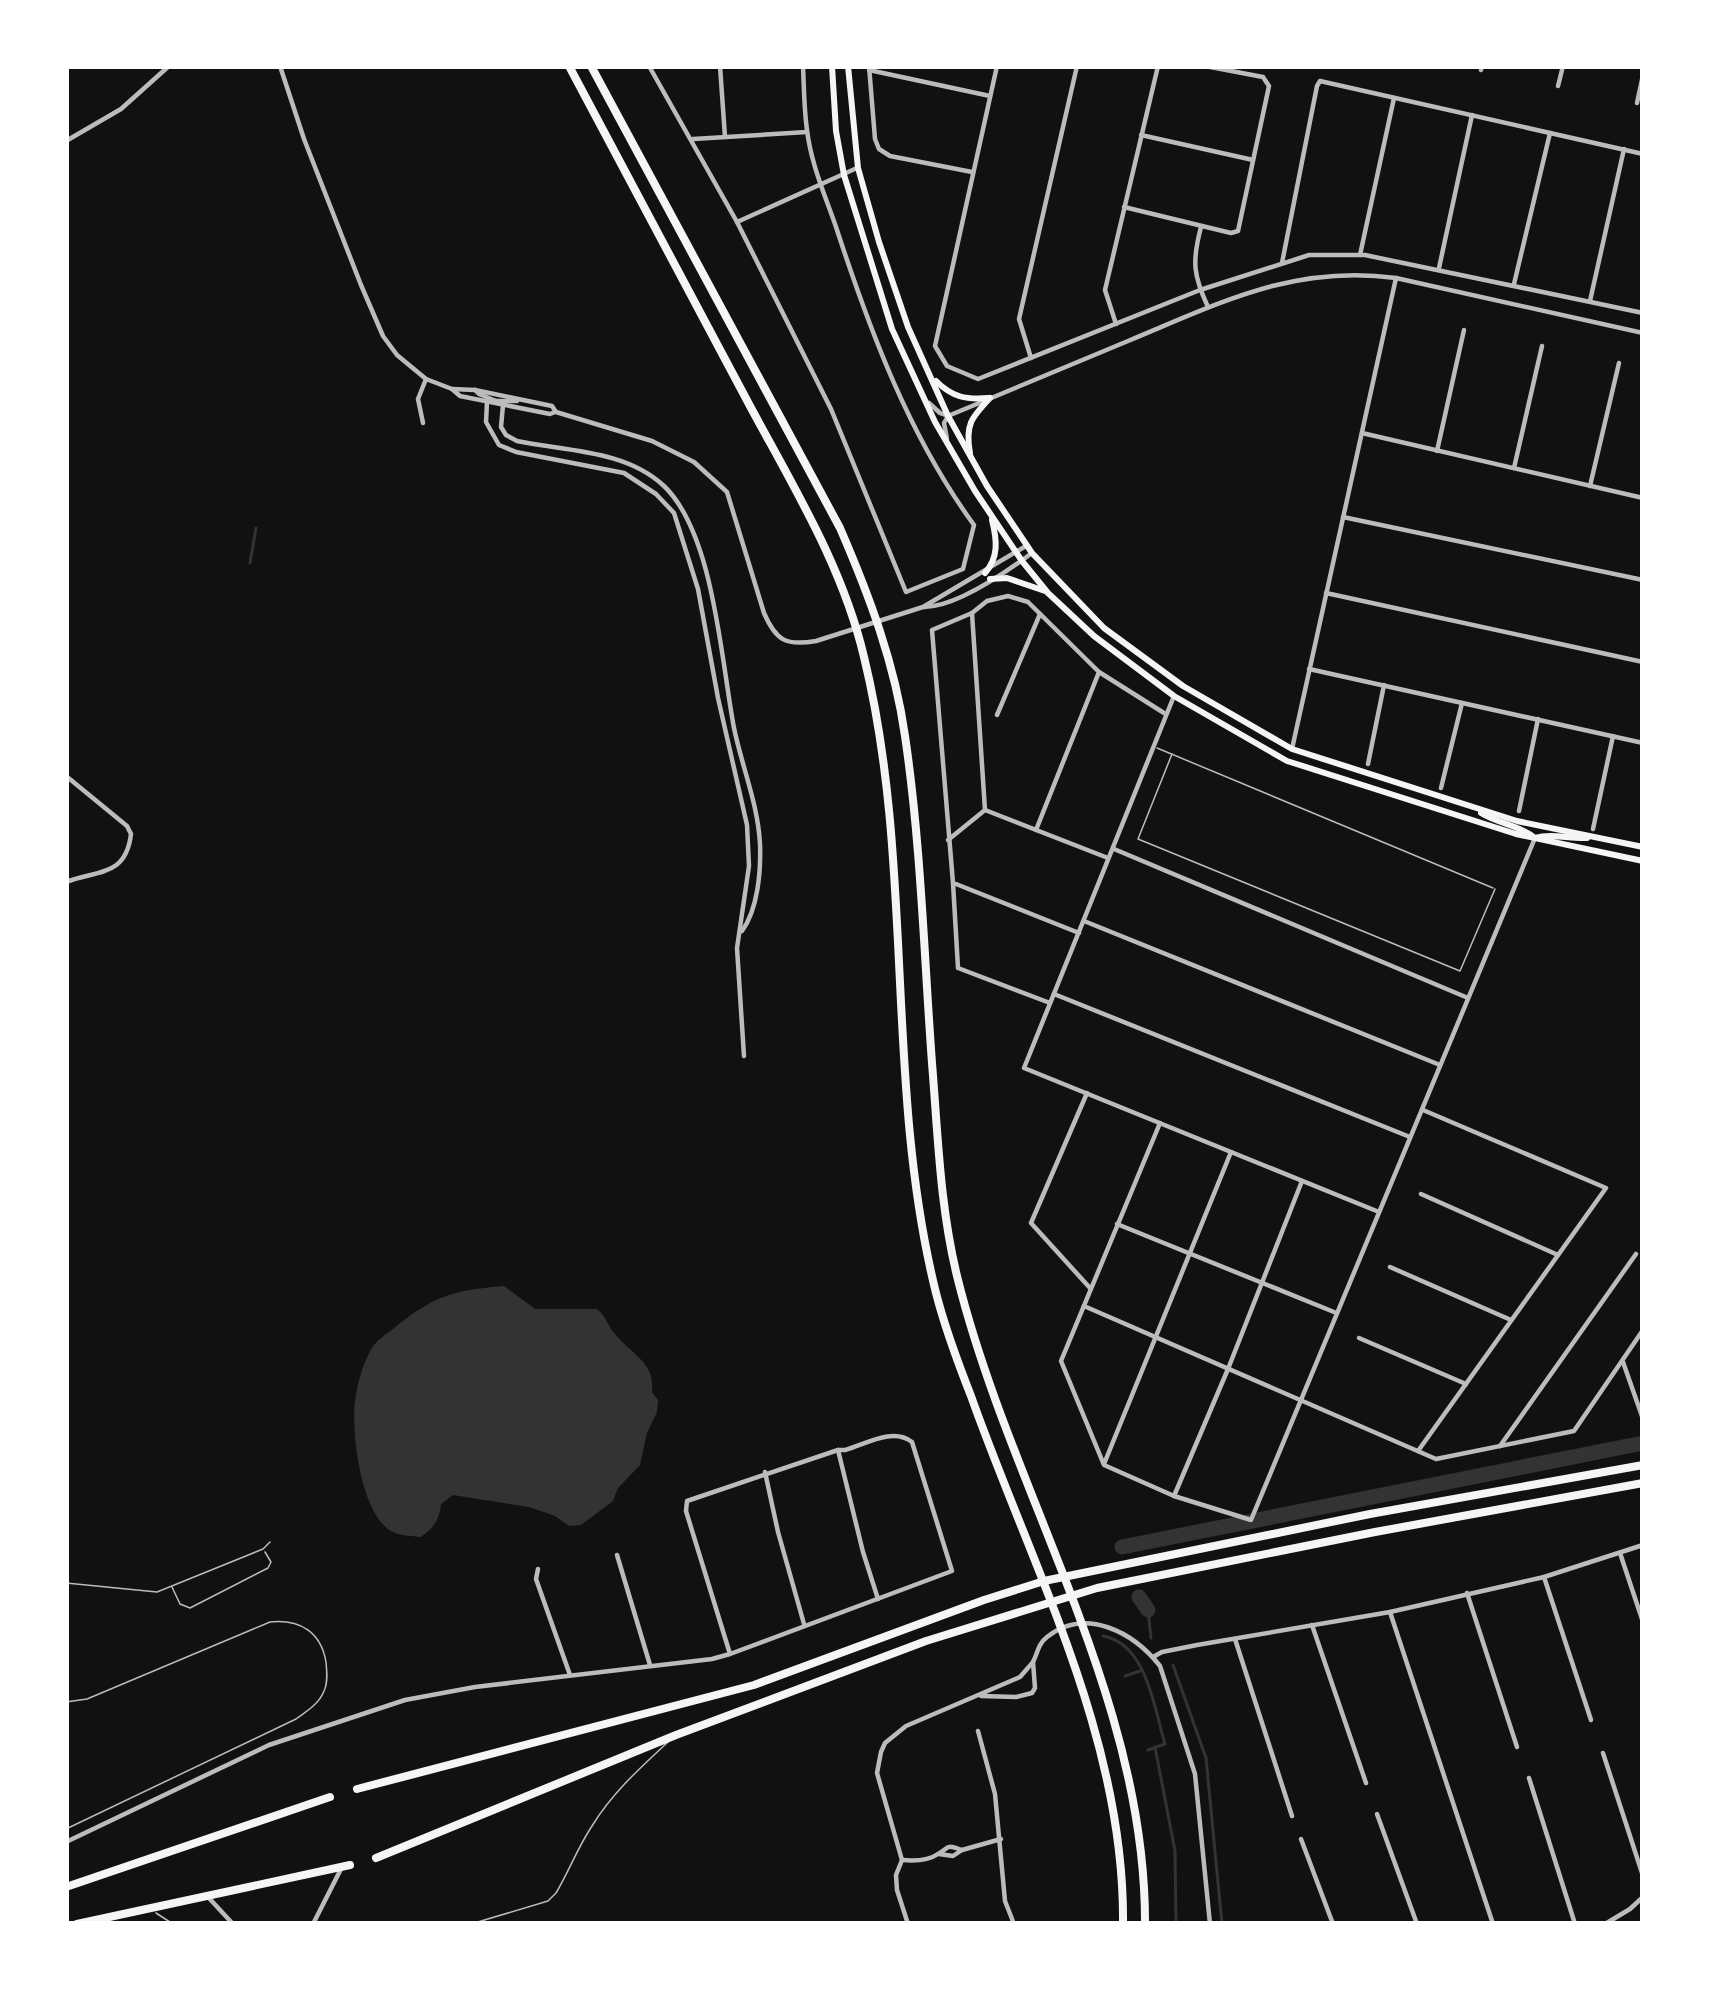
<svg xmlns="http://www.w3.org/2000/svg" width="1709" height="1990" font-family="'Exo 2',sans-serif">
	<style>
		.water { fill: #333 }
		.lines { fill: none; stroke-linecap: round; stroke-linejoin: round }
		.stream { stroke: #333; stroke-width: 3 }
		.river { stroke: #333; stroke-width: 15 }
		.service { stroke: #bcbcbc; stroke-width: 1.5 }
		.minor { stroke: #bcbcbc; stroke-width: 4.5 }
		.tertiary { stroke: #bcbcbc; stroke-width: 4.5 }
		.secondary { stroke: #f5f5f5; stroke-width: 6 }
		.motorway { stroke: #f5f5f5; stroke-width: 8 }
	</style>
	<rect width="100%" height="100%" fill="#111"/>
	<path class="water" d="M504 1286 535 1309H597C607 1317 607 1325 615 1334 632 1355 655 1362 652 1392L658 1400 657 1412 647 1433 640 1465 618 1488 613 1501 581 1525 569 1526 555 1516 529 1507 453 1495 441 1504C439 1521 434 1527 421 1537 413 1536 400 1536 393 1532 361 1517 351 1433 355 1401 357 1385 363 1362 372 1348 377 1340 386 1334 393 1329 433 1296 453 1290 504 1286Z"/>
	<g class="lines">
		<g class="stream">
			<path d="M250 563 256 528"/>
			<path d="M1148 1610 1151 1638"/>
			<path d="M1103 1636C1147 1644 1154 1708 1165 1744L1148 1750"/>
			<path d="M1173 1665 1206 1758 1222 1924"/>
			<path d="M1125 1676 1140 1671"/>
			<path d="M1155 1747 1175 1851 1176 1924"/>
		</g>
		<g class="river">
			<path d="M1122 1547 1643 1443"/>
			<path d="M1139 1597 1148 1610"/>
		</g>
		<g class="service">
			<path d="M1157 748 1493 888"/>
			<path d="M1172 754 1138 839 1460 971 1495 889"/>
			<path d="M66 1583 157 1592 263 1549 270 1542"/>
			<path d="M172 1587 180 1604 190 1608 268 1568 271 1562 265 1552"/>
			<path d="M66 1702 87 1699 270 1622C300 1619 321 1632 326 1662 327 1672 328 1683 324 1691 319 1704 307 1711 296 1719L66 1829"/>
			<path d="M156 1913 173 1924"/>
			<path d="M471 1924 548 1901 556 1893C569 1871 578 1847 592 1826 612 1793 641 1767 669 1741"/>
		</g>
		<g class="minor">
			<path d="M649 66 737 222 831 409 906 592 963 569 974 525C909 436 870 331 836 227 825 195 811 164 807 130 804 109 804 87 803 66"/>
			<path d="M720 66 725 137"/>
			<path d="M869 66 875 139 879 149 890 156 972 172"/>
			<path d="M997 66 935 346 947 366 978 379 1200 290 1309 255H1365L1643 313"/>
			<path d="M869 70 990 96"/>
			<path d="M1481 70 1482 66"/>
			<path d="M1558 86 1563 66"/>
			<path d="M1637 103 1643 75"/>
			<path d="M1141 135 1253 160"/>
			<path d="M693 139 807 132"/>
			<path d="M66 141 121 109 169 66"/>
			<path d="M1124 207 1231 233 1238 231 1269 86 1263 77 1205 66"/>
			<path d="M737 222 857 168"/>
			<path d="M1201 227C1192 261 1193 275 1208 307"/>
			<path d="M1360 255 1394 98"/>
			<path d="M1282 263 1317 86 1320 81 1643 154"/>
			<path d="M1439 268 1472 115"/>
			<path d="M1514 284 1550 133"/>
			<path d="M1590 301 1624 149"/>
			<path d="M1116 324 1105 290 1158 66"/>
			<path d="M1031 358 1019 319 1077 66"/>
			<path d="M487 402 486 422 499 445 516 452 624 473 656 494 674 513 698 589 718 698 747 825 749 866 737 948 744 1056"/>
			<path d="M503 405 501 427 506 435 517 441C566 451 626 450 664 486 714 534 721 660 734 728 742 767 758 804 760 844 761 871 758 909 742 931"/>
			<path d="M423 423 418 399 426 379"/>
			<path d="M1362 433 1643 498"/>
			<path d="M1437 451 1464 330"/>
			<path d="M1514 468 1542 346"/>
			<path d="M1590 486 1619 363"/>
			<path d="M1343 517 1643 580"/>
			<path d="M1326 593 1643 662"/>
			<path d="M972 613 985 810"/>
			<path d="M1309 669 1643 743"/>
			<path d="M1174 696 1024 1068 1379 1212"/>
			<path d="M997 715 1040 614"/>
			<path d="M1292 749 1396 278"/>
			<path d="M1368 764 1384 685"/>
			<path d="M66 776 127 826 131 834C126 877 97 870 66 882"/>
			<path d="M1441 788 1462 703"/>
			<path d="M985 810 1108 858"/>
			<path d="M1519 811 1538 719"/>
			<path d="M1593 829 1613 736"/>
			<path d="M1036 830 1099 672"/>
			<path d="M948 840 985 810"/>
			<path d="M1114 849 1468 998"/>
			<path d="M956 884 1079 933"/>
			<path d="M1084 921 1440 1065"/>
			<path d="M1054 994 1410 1137"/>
			<path d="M1050 1003 958 968 953 883 932 630 972 613 987 601 1008 596 1028 602 1099 672 1164 713"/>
			<path d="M1087 1093 1031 1223 1090 1288"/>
			<path d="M1160 1123 1061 1361 1104 1465 1174 1496 1251 1520 1535 838"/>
			<path d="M1421 1194 1558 1255"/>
			<path d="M1117 1224 1334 1312"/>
			<path d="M1390 1267 1511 1320"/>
			<path d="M1084 1306 1436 1459 1574 1431 1643 1330"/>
			<path d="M1359 1338 1466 1384"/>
			<path d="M1623 1362 1643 1419"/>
			<path d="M1500 1446 1636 1254"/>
			<path d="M838 1450 863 1552 878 1599"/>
			<path d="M1418 1451 1606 1188 1423 1110"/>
			<path d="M1104 1464 1231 1152"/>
			<path d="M765 1472 778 1532 804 1624"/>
			<path d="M1174 1496 1228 1369 1302 1181"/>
			<path d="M1620 1553 1643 1622"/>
			<path d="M617 1555 650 1665"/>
			<path d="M538 1569 536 1579 570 1675"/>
			<path d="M1544 1577 1591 1720"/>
			<path d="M1467 1593 1517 1747"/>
			<path d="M1390 1612 1493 1924"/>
			<path d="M1312 1625 1366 1783"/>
			<path d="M1235 1639 1292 1816"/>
			<path d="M1153 1657 1162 1652 1197 1645 1390 1612 1544 1577 1643 1545"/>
			<path d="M981 1696 1016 1697 1032 1693 1035 1688 1033 1662"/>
			<path d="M978 1731 995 1794 1005 1901 1014 1924"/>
			<path d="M1603 1753 1643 1876"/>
			<path d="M1529 1778 1575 1924"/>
			<path d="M1377 1814 1417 1924"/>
			<path d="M1301 1839 1333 1924"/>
			<path d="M66 1842 269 1745 405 1700 475 1687 712 1659 730 1654 952 1571 912 1442C893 1427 866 1444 845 1450H838L687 1501 686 1511 730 1654"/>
			<path d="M962 1850 1001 1839"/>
			<path d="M902 1860C913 1861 928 1861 938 1854 950 1847 945 1844 962 1850L953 1856 939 1854"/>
			<path d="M208 1897 233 1924"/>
			<path d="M313 1924 342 1867"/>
			<path d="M908 1924 897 1890 896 1875 902 1860 877 1773 881 1752 885 1743 906 1726 1020 1677C1021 1676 1032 1663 1033 1662 1038 1652 1038 1644 1047 1637 1086 1606 1134 1633 1160 1666L1195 1774 1210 1924"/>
			<path d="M1605 1924 1630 1909 1643 1897"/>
		</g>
		<g class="tertiary">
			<path d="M280 66 304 139 361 285 383 336 397 355 426 379 452 389 460 396 550 414 555 412"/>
			<path d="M452 389 475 390 552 406 556 412 652 441 694 462 727 492 764 613C776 641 786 646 816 641L923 607 1026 546"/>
			<path d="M475 390 479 394 496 401"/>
			<path d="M493 401H517"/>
			<path d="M929 403 940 413 948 416"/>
			<path d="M948 416C1008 391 1068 366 1128 341 1220 303 1294 264 1396 278L1643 333"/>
			<path d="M947 439 944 423 948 416"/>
			<path d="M923 607C955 608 1005 573 1032 553"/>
		</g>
		<g class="secondary">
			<path d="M832 66 836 131 844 175 892 329 935 422 975 491 1022 561 1048 593 1094 636 1174 696 1287 761 1516 834 1643 861"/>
			<path d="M848 66 858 168 879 242 908 327 948 416 987 486 1032 553 1104 628 1183 686 1292 749 1517 821 1643 847"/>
			<path d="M936 381C952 397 966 400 988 398"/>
			<path d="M970 453C965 425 971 418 990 398"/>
			<path d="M985 573C999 557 997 540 992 520"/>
			<path d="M990 579 1007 578 1045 591"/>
			<path d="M1481 813C1499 824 1519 825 1535 838 1552 833 1569 839 1587 838"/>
		</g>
		<g class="motorway">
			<path d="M569 66C629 179 690 292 750 406 793 486 843 567 864 657 915 865 884 1085 936 1293 945 1328 958 1363 971 1396 1032 1568 1125 1738 1123 1924"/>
			<path d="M591 66 840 528C869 595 895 664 905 736 921 844 924 955 932 1063 938 1136 940 1209 958 1280 1012 1495 1146 1697 1145 1924"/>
			<path d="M357 1789 754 1685 984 1600 1044 1581 1370 1514 1643 1465"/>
			<path d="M376 1858 676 1735 926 1641 1097 1588 1375 1532 1643 1483"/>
			<path d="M66 1887 330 1797"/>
			<path d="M77 1924 350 1865"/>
		</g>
	</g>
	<rect width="1709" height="1990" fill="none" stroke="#ffffff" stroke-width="138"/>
</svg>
